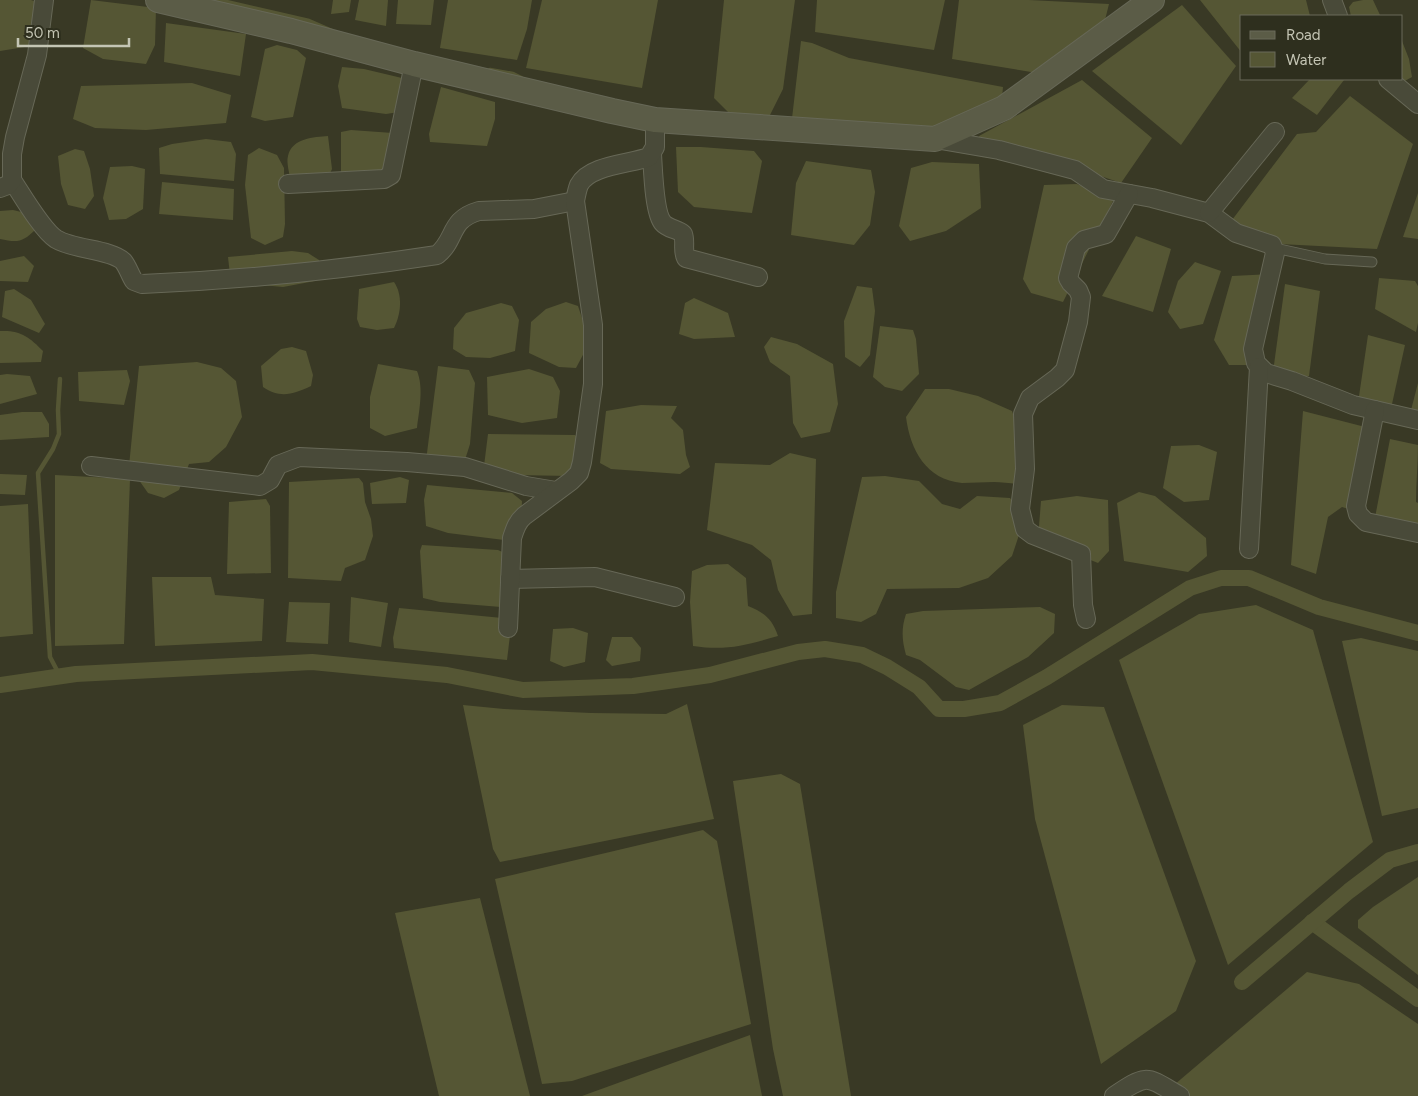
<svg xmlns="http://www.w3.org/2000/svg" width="1418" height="1096" font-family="Figtree,sans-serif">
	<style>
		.water { fill: #555634 }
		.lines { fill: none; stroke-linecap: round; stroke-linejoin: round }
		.stream { stroke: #555634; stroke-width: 4.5 }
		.canal { stroke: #555634; stroke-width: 16 }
		.lane-casing { stroke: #676857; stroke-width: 11 }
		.street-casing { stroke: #676857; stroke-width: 20 }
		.secondary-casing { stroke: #676857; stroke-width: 26 }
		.lane { stroke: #494a39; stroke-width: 9 }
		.street { stroke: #494a39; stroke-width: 18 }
		.secondary { stroke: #5b5c47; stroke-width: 24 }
	</style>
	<rect width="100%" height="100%" fill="#393925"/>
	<g class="water">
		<path d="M0 0H31L37 2V45L0 51Z"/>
		<path d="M91 0 156 8 155 45 146 64 103 59 83 48Z"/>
		<path d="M333 0H351L349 12 331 14Z"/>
		<path d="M359 0H388L386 26 355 20Z"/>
		<path d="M398 0H434L431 25 396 24Z"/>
		<path d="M448 0H532L527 29 517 60 440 48Z"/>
		<path d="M542 0H658L642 88 526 68Z"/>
		<path d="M724 0H795L783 89 768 119 737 121 714 98Z"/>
		<path d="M817 0H945L934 50 815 32Z"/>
		<path d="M959 0H1029L1109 4 1102 32 1037 73 952 59Z"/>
		<path d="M1200 0H1306L1310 16H1242V53Z"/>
		<path d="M1363 0H1373L1380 15 1382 16H1351L1349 7 1353 2Z"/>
		<path d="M1182 5 1236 66 1181 145 1092 71Z"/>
		<path d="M166 23 246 34 240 76 164 62Z"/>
		<path d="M801 41 812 43 849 58 1003 87 1002 98 928 133 791 127Z"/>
		<path d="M1402 41 1409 59 1412 77 1403 82 1397 79H1402Z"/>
		<path d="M277 45 297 50 306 58 293 117 265 121 251 117 265 49Z"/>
		<path d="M342 67 364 69 402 78 405 93 399 112 386 114 342 108 338 86Z"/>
		<path d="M1310 79H1342L1344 80 1317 115 1292 98Z"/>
		<path d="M1082 80 1152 138 1121 183 1012 146 980 141 979 136Z"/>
		<path d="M192 83 231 95 226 123 146 130 95 128 73 119 81 86Z"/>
		<path d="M441 87 495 102V119L487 146 430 142 429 134Z"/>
		<path d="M1350 96 1413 144 1377 249 1261 243 1229 224 1297 134 1316 132Z"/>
		<path d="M351 130 393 133 387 182 341 173V132Z"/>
		<path d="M328 136 332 169 325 184 290 180C290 174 286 163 288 156 292 138 314 137 328 136Z"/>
		<path d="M206 139 231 142 236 154 234 181 160 174 159 148 172 144Z"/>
		<path d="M676 147H701L754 151 762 161 752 213 694 207 678 192Z"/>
		<path d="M259 148 277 155 284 168 285 224 283 237 265 245 251 238 245 185 248 155Z"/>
		<path d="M75 149 84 151 90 169 94 196 85 209 68 205 61 184 58 156Z"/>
		<path d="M806 161 871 170 875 192 870 225 854 245 791 235 796 183Z"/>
		<path d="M932 162 979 164 981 208 946 231 910 241 899 226 911 168Z"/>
		<path d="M132 166 145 169 143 209 126 219 109 220 103 198 110 167Z"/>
		<path d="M162 182 234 189 233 220 159 214Z"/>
		<path d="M1077 184 1114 199 1063 302 1031 293 1023 279 1044 185Z"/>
		<path d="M1418 193V239L1403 237Z"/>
		<path d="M13 210 34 215 36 229C23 242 18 243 0 239V211Z"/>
		<path d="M1136 236 1171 249 1153 312 1102 296Z"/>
		<path d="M292 251 308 253 319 260 320 276 315 281 283 287 241 283 230 275 228 257Z"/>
		<path d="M24 256 34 266 28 282 0 281V261Z"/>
		<path d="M1195 262 1221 271 1203 324 1180 329 1168 312 1178 281Z"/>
		<path d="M1273 274 1256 365H1229L1214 340 1232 276Z"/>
		<path d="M1379 278 1415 281 1418 286V323L1416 332 1375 309Z"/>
		<path d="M394 282C403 295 401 314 394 328L377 330 360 327 357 319 359 289Z"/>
		<path d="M1285 284 1320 291 1309 376 1295 378 1273 372Z"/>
		<path d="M857 286 872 288 875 311 870 355 860 367 845 357 844 321Z"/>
		<path d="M14 289 31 300 45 324 39 333 2 317 5 291Z"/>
		<path d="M694 298 728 313 735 337 694 339 679 334 685 303Z"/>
		<path d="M566 302 578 306 584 324 585 351 576 368 559 367 529 353 531 322 546 309Z"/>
		<path d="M501 303 512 306 519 320 515 351 490 358 466 357 453 349 454 328 466 313Z"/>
		<path d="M880 326 913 330 916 339 919 374 902 391 885 387 873 377Z"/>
		<path d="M0 331C21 330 29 337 43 351L41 362 0 363Z"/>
		<path d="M1368 335 1405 345 1392 404 1358 403Z"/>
		<path d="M771 337 797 344 833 364 838 404 830 432 801 438 793 423 790 376 770 362 764 347Z"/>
		<path d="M292 347 306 351 313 375 311 386C294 394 280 399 263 387L261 366 281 349Z"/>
		<path d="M197 362 221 368 236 381 242 417 226 447 209 462 189 464 179 490 164 498 148 493 129 466 139 366Z"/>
		<path d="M378 364 417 371C424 388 419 411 417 428L385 436 370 428V397Z"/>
		<path d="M438 366 469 370 475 383 470 444 464 463 426 461Z"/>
		<path d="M529 369 553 377 560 391 557 418 522 423 488 415 487 377Z"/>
		<path d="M127 370 130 381 124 405 79 401 78 372Z"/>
		<path d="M7 374 30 376 37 394 0 404V375Z"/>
		<path d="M1418 383V418L1410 414Z"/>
		<path d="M925 389H949L978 396 1012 411 1022 440 1017 484C1009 483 1001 482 994 482 983 482 973 483 962 483 926 480 910 449 906 417Z"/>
		<path d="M641 405 677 406 671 418 683 430 686 455 690 467 680 474 611 469 600 463 606 411Z"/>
		<path d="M1303 411 1373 429 1362 513 1342 507 1328 517 1316 574 1291 565Z"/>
		<path d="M22 412H42L49 424V437L0 440V415Z"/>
		<path d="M488 434 575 435 583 443 571 476 513 475 484 466Z"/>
		<path d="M1390 439 1418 445C1418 464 1416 483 1416 502L1418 503V542L1373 528Z"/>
		<path d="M1199 445 1217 452 1209 500 1184 502 1163 488 1171 446Z"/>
		<path d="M790 453 816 459 812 614 793 616 778 590 771 560 752 545 707 530 715 463 770 465Z"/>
		<path d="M0 474 27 475 25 495 0 494Z"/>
		<path d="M55 475 130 479 124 644 55 646Z"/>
		<path d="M885 476 919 481 942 504 960 509 977 496 1010 498 1017 507 1020 524 1018 538 1012 556 988 578 959 588 887 589 876 614 861 622 836 618V592L862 477Z"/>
		<path d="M400 477 409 480 406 503 372 504 370 483Z"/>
		<path d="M359 478 363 483 365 502 371 519 373 536 365 560 345 568 341 581 288 578 289 482Z"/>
		<path d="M427 485 512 493 522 501 521 524 511 541 448 533 426 526 424 500Z"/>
		<path d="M1139 492 1155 496 1206 538 1207 556 1188 572 1124 561 1117 503Z"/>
		<path d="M1077 496 1108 500 1109 551 1098 563 1038 539 1041 501Z"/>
		<path d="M266 499 270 506 271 573 227 574 229 502Z"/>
		<path d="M28 504 33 634 0 637V506Z"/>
		<path d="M422 545 498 550 511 556 514 608 440 602 423 598 420 551Z"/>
		<path d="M728 564 746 578 748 606C765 613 772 619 778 636 746 645 727 651 693 646L690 602 692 571 707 565Z"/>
		<path d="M152 577H211L215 595 264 599 262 641 155 646Z"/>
		<path d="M351 597 388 603 381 647 349 642Z"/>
		<path d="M289 602 330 603 328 644 286 642Z"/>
		<path d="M1256 605 1313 630 1373 842 1228 965 1119 660 1199 614Z"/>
		<path d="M1040 607 1055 614 1054 633 1028 657 969 690 956 687 920 660 906 655C902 640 901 629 906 614L923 611Z"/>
		<path d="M399 608 512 619 507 660 394 648 393 638Z"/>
		<path d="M573 628 588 633 585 662 564 667 550 661 553 629Z"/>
		<path d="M612 637H632L641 648 640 661 612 666 606 660Z"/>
		<path d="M1361 638 1418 651V808L1382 816 1342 641Z"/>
		<path d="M687 704 714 819 500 862 493 849 463 705 504 709 591 713 666 714Z"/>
		<path d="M1062 705 1104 707 1196 961 1176 1011 1101 1064 1035 819 1023 725Z"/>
		<path d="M781 774 800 784 851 1096H783L773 1049 733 781Z"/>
		<path d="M703 830 717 841 751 1024 572 1081 542 1084 495 879Z"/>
		<path d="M1418 877V975L1358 928V920L1373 907Z"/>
		<path d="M480 898 530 1096H439L395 913Z"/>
		<path d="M1307 972 1359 984 1418 1024V1096H1188L1174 1085Z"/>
		<path d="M750 1035 762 1096H582Z"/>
	</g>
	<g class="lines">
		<g class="stream">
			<path d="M218 0 309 21 332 31"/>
			<path d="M490 70 513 74 521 78"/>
			<path d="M60 676 50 657 38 473 53 449 59 434 58 410 60 379"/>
		</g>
		<g class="canal">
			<path d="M0 685 76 674 312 662 447 675 523 690 633 686 710 675 798 652 825 649 862 655 887 667 919 687 939 709H964L1000 703 1047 677 1190 588 1221 578H1249L1319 607 1418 633"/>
			<path d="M1312 922 1418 999"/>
			<path d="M1242 982 1349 891 1390 860 1418 852"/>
		</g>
		<defs>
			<path id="lane" d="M1275 248 1325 259 1372 262"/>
			<g id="street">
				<path d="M1332 0 1338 16"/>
				<path d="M1388 79 1418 104"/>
				<path d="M935 139 999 150 1075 170 1103 189 1152 198 1209 213 1236 233 1272 245 1275 253 1253 349 1256 363 1266 373 1292 381 1353 405 1418 420"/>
				<path d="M652 154C653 168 654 213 663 223 668 229 678 229 683 234 686 242 682 250 686 258L758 277"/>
				<path d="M12 180C22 195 42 230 56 239 74 250 110 249 123 261 128 267 130 275 134 281L142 284C241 280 339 270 437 255 457 239 448 220 479 211L534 209 575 201"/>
				<path d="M288 184 384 179 391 175 414 64"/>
				<path d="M0 188 8 185 12 180V154L15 137 37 55 44 0"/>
				<path d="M1209 213 1275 132"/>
				<path d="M1375 410 1356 506 1358 514 1366 522 1418 533"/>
				<path d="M91 466 260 486 270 480 278 465 299 457 407 462 465 467 526 486 556 491"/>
				<path d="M1249 549 1259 367"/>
				<path d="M510 579 595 577 675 597"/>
				<path d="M1086 619 1083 605 1081 554 1033 535 1025 529 1020 509 1025 469 1023 414 1030 398 1057 378 1065 370 1078 322 1081 297 1078 290 1071 283 1068 278 1076 248 1084 240 1106 234 1129 194"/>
				<path d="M508 628 512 538C515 529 517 522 524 516L571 481 579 473 582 462 593 384V325L575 201C576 196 577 190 579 185 589 165 630 164 649 157L655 147V120"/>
				<path d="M1114 1096C1148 1073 1146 1076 1180 1096"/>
			</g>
			<path id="secondary" d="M158 0 291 31 414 64 612 111 655 120 935 139 1004 108 1152 0"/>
		</defs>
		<use href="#lane" class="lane-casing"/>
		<use href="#street" class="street-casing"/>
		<use href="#secondary" class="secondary-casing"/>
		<use href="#lane" class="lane"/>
		<use href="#street" class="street"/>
		<use href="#secondary" class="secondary"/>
	</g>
	<rect x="1240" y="15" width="162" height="65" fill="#2e2f1e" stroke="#6a6b5a"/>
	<rect x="1250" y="31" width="25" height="8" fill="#5b5c47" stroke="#6a6b5a"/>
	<text x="1286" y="40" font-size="15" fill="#c4c5b4">Road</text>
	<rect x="1250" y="52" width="25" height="15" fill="#555634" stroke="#6a6b5a"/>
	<text x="1286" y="65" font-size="15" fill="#c4c5b4">Water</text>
	<path d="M18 38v8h111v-8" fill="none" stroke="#c4c5b4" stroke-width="2.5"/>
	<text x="25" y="38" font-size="15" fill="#c4c5b4" stroke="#2e2f1e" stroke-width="4" paint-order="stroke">50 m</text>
</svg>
